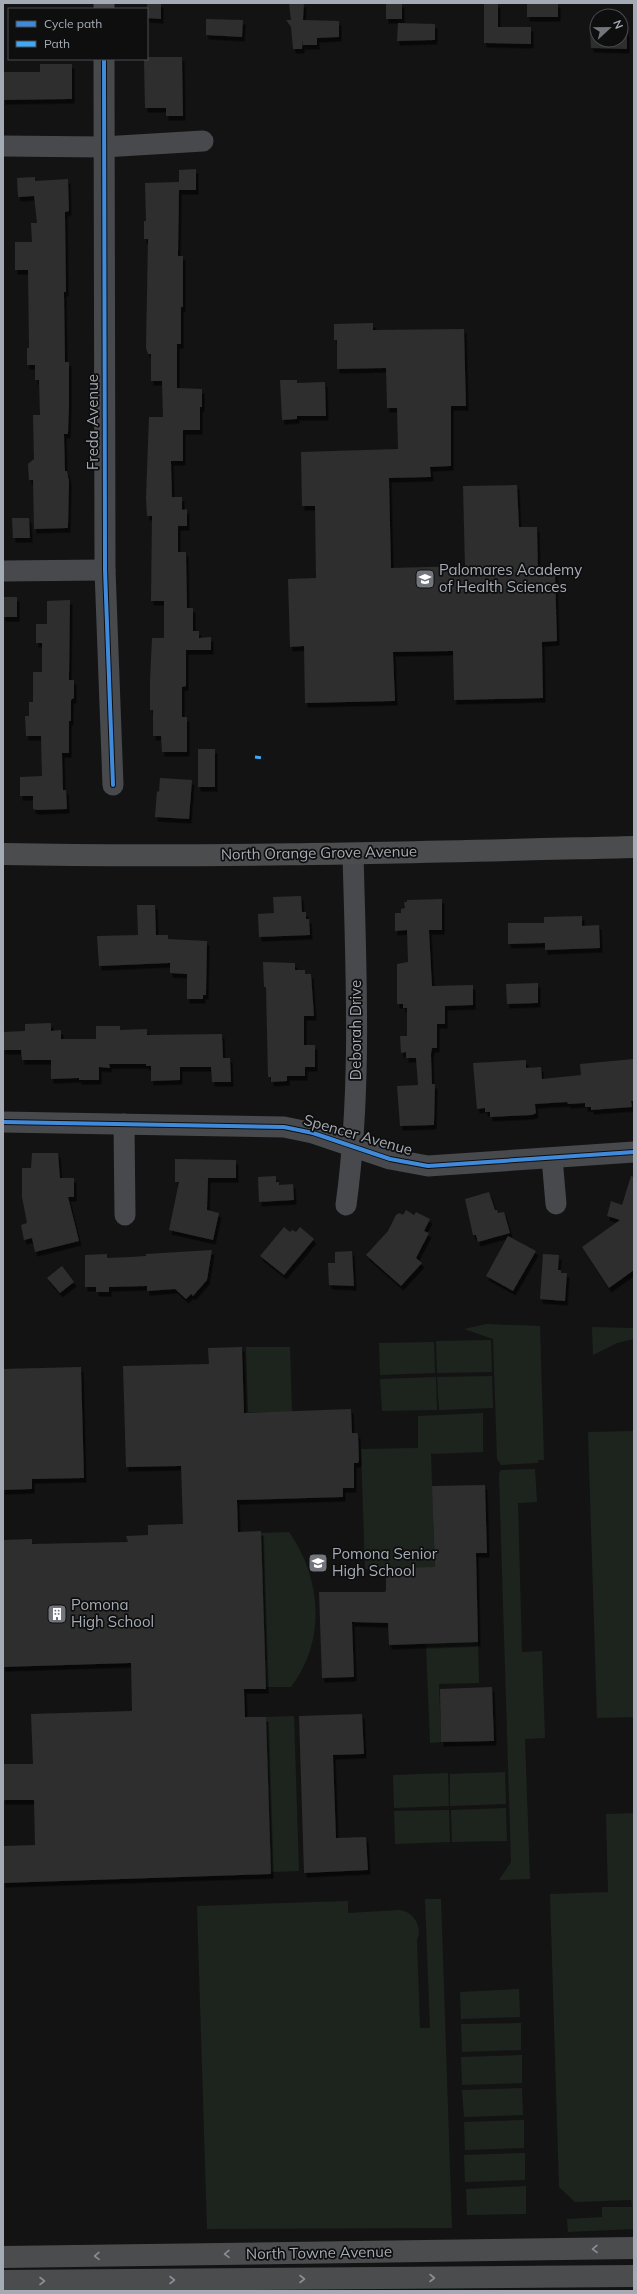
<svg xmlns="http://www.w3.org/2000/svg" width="637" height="2294" font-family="Mulish,sans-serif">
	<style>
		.green { fill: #1d241e }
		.building { fill: #2e2e2f; filter: url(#shadow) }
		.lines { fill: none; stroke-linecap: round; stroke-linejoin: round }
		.minor { stroke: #48494c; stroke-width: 21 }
		.major { stroke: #4a4c4e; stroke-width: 22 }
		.quiet { stroke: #3fa9f5; stroke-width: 3; stroke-dasharray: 6 3; stroke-linecap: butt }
		.cycleway-casing { stroke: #0e0e0f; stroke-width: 6 }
		.cycleway { stroke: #408adc; stroke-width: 4 }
		.oneway { stroke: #8a8e95 }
		.labels { text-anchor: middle; stroke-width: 3.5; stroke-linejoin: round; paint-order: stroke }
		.street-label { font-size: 15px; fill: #a5abb4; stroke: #0e0e0f }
		.poi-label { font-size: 15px; fill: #a5abb4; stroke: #0e0e0f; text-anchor: start }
	</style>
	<defs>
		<filter id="shadow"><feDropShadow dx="2.5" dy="4.5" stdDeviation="0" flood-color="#0009"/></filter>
	</defs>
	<rect width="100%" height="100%" fill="#131314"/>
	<g class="green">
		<path d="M486 1324 540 1326 544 1460H538V1463L501 1465 497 1459 493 1339 464 1329Z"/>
		<path d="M592 1327 634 1328V1339L617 1343 593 1355Z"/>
		<path d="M491 1340 492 1372 437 1373 436 1341Z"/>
		<path d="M434 1342 435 1373 380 1375 379 1343Z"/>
		<path d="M246 1347H290L292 1412H248Z"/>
		<path d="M492 1376 493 1408 439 1410 437 1377Z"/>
		<path d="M436 1377 437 1410 382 1411 380 1379Z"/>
		<path d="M483 1413V1452L431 1454 435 1567 365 1569 361 1449 418 1448V1416Z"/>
		<path d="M634 1431V1717L597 1718 588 1432Z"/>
		<path d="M535 1469 537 1502 518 1503 522 1652 542 1651 545 1738 525 1739 530 1879 499 1880 511 1862 499 1474 501 1470Z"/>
		<path d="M289 1532C322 1579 326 1641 291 1687H266L261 1533Z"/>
		<path d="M478 1642 479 1683 439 1684 441 1742 430 1743 426 1644Z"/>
		<path d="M294 1716 299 1871 271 1872 266 1717Z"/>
		<path d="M505 1772 506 1804 450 1806V1774Z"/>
		<path d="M448 1773 449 1806 394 1808 393 1775Z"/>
		<path d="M506 1808 507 1841 452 1842 451 1810Z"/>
		<path d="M449 1810 450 1842 395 1844 394 1811Z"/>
		<path d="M634 1813V2229L568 2232 567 2219 602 2217V2207H632L631 2200 575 2202 559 2187 550 1894 608 1892 606 1814Z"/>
		<path d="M425 1899H441L452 2228 207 2229 197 1906 348 1901V1913L399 1910C413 1911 423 1926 417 1940L420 2028H430Z"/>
		<path d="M519 1989 520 2017 461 2019 460 1992Z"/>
		<path d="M521 2023V2050L462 2052 461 2024Z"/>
		<path d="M522 2055V2083L462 2085 461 2057Z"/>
		<path d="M522 2088 523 2115 464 2117 462 2090Z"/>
		<path d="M524 2120V2148L465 2150 464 2122Z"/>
		<path d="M525 2153V2180L465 2182 464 2155Z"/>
		<path d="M526 2186V2214L467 2215 466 2189Z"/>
	</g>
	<g class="building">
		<path d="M147 3H161V19L147 18Z"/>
		<path d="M289 3H304L303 20 339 21V37L317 38V45H303V38L302 49H293L291 27 286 20H291Z"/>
		<rect x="386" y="3" width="16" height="16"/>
		<path d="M484 3H498V27H531V44L484 43Z"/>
		<rect x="527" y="3" width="31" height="14"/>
		<path d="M206 19 243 20 242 37 206 35Z"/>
		<path d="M398 23 435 24V40L397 41Z"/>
		<path d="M597 31V40H621V31L627 32V49L591 48 590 32Z"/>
		<path d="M147 57H182L183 116H166V108H145L144 59Z"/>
		<path d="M40 64H72V99L3 100V72H40Z"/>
		<path d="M196 169V190H179L178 256H183V307H181V344H177V388L202 389V407H200V430H183V461H171L172 497H182V510L187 509V526H178V552H186L187 608H193V631H199V638L211 637V650H186V686L182 687V717H187V752H162L161 736H153V710H150V681L152 638H164V601H151L152 516H147L146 497 149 417H163L162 381H151V354H148L146 348 148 239H144V221H146L145 183 179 182V170Z"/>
		<path d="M35 177V181L68 179 69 211 65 212 66 292H64L65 362H69V405L68 434H64L65 471H67L69 481 68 528 34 529 33 480H29L28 464 34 459 33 415H40L39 380H35V365H27V348H29L28 270H15V242H32L31 223H37L34 196 18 197 17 178Z"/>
		<path d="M373 323V330L464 329 466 406H451V466L430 467 431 477 389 478 391 568 465 566 463 486 517 485 519 527H537L538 573 555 572 557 641 542 642 543 698 454 700 453 651 393 652 395 701 305 703 304 646 290 647 288 579 316 578 315 506H302L301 452 398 449 397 408H387L386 368 337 369V340H334V324Z"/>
		<path d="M280 380H297V383L325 382 326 416H297V419L282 420Z"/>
		<path d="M12 518H29L30 538H13Z"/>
		<rect x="3" y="597" width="14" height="20"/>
		<path d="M70 600 69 680H74V698L71 700V721H69V753H62L63 790H66L67 809 37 810 33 809V796H20V777L42 776 41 736H26L25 716H29V702H33V672H42V643H36V624H47V601Z"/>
		<rect x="198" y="749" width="17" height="38"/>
		<path d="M160 778 192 780 189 819 155 817 157 791 159 792Z"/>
		<path d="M301 896 302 912H306V919H309L310 935 259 937 258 914 274 913 273 897Z"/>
		<path d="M442 899V930H429L432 986 473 985V1005L445 1006V1024H437V1048H432L431 1055 432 1084H435L434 1125 400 1126 397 1086 418 1085 416 1058H406V1052L401 1053 400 1036H407V1008H403V1004H397V964L408 962 407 930 395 931V913H401V909L405 908 404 902H407V900Z"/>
		<path d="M137 905H155L156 935H168V939L207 941 206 995H203V999H187V974L170 973V963L99 966 97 936 138 935Z"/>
		<path d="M582 916V926L599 925 600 948 545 950V943L508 944V923H544V917Z"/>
		<path d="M263 962 295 963V970H305V974H311L314 1016H304V1045H315V1067H305V1076H287V1081L271 1082V1077H268L266 987H264Z"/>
		<path d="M538 983V1003L507 1004 506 984Z"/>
		<path d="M51 1023V1031L61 1030V1039H96V1026H120V1030L147 1029V1035L222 1034 223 1058H230L231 1082H212L211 1067H180V1080L151 1081V1066H146V1064H109L110 1068 99 1067V1080H79V1078L51 1079V1060H22L21 1050H3V1032L25 1031V1024Z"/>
		<path d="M634 1059V1101H631L632 1107 591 1110V1107H585V1103L568 1104 567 1102 535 1104 536 1113 532 1115 490 1117V1112H485V1108L477 1109 473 1063 526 1060V1068L541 1067 542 1079 581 1075 580 1064Z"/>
		<path d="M32 1153H58L60 1178H74V1197H68L79 1241 35 1252 32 1238 24 1240 21 1225 27 1223 22 1197V1168H31Z"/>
		<path d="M175 1159 236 1160V1178H208L207 1210 219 1213 213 1240 169 1230 179 1182H175Z"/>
		<path d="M276 1176V1182H279V1185L293 1184 294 1200 259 1202 258 1177Z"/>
		<path d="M631 1176 634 1177V1270L609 1288 582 1247 620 1220 607 1216 611 1201 622 1205Z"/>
		<path d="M489 1192 495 1210H497L498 1213 504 1212 510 1233 478 1242 476 1235H473L465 1199Z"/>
		<path d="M406 1210 414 1215 416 1212 430 1219 424 1231 429 1233 416 1258 422 1263 401 1286 366 1255 388 1231 396 1215 399 1213 403 1215Z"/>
		<path d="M284 1227 290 1232 292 1230 296 1232 300 1227 314 1239 284 1275 260 1256Z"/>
		<path d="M508 1236 536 1251 513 1291 486 1276Z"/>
		<path d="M212 1250 207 1280 193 1296 191 1294 186 1299 175 1289 147 1291V1286L109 1287V1292H96V1287H85V1255L107 1254V1258L131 1257 146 1256V1254Z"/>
		<path d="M352 1251 354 1286 329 1285 328 1263H335V1252Z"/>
		<path d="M543 1254 559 1255 558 1270H561V1273H567L565 1301 540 1299Z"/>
		<path d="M62 1266 74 1282 60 1293 47 1278Z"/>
		<path d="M242 1347 244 1413 351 1409 352 1433H357L358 1435 359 1460 358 1463H354V1488H343V1497L237 1500 238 1532 261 1531 266 1689H244L245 1717H266L271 1874 3 1883V1846L35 1845 34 1800H3V1764H33L31 1714 132 1711 131 1663 3 1667V1540L32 1539V1544L128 1542 126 1536 148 1535V1525L183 1524 181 1466 126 1467 123 1366 209 1364 208 1348Z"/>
		<path d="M81 1367 84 1478 32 1479V1489L3 1490V1369Z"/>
		<path d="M485 1485 487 1553H476L478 1642 389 1645 388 1623 352 1622 354 1677 322 1678 319 1592H385L386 1590V1568L435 1567 432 1486Z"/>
		<path d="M492 1687 494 1741 441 1742 440 1689Z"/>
		<path d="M362 1714 364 1754 333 1755 336 1838 366 1837 368 1870 304 1873 299 1716Z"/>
	</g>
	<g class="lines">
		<g class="minor">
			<path d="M104 9V3"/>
			<path d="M104 59 105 570 113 785"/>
			<path d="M3 146 103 147 203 141"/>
			<path d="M3 571 105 570"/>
			<path d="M3 1122 284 1127 313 1133 390 1159 428 1166 634 1152"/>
			<path d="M124 1124 125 1215"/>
			<path d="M552 1158 556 1204"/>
			<path d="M346 1205C362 1088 356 971 353 854"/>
		</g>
		<g class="major">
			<path d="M3 854C213 858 424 852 634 847"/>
			<path d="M3 2257 634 2248"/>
			<path d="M3 2281 634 2276"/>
		</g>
		<path class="quiet" d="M255 757 264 758"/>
		<defs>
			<g id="cycleway">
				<path d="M104 59 105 570 113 785"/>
				<path d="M3 1122 284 1127 313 1133 390 1159 428 1166 634 1152"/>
			</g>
		</defs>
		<use href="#cycleway" class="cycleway-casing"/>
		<use href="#cycleway" class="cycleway"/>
	</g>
	<defs><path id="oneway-chevron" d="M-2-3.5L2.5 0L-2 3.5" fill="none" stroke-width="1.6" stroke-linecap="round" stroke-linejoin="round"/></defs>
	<g class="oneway">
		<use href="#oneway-chevron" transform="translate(595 2249) rotate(179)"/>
		<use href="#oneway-chevron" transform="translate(227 2254) rotate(179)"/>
		<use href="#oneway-chevron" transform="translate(97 2256) rotate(179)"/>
		<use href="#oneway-chevron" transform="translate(432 2278)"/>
		<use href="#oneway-chevron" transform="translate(302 2279)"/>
		<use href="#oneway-chevron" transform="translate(172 2280)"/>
		<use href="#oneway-chevron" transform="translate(42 2281)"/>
	</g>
	<defs>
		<symbol id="school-square" viewBox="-11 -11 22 22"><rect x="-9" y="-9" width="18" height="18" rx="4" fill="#72767c" stroke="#0e0e0f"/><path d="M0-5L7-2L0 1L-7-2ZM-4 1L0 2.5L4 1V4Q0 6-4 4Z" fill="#fff"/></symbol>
		<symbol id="building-square" viewBox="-11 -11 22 22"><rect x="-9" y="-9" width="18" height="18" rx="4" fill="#72767c" stroke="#0e0e0f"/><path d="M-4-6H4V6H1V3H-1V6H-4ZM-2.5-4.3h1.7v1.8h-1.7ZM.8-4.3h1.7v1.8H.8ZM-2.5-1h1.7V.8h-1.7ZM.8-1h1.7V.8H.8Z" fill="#fff"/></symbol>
	</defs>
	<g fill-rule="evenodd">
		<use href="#school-square" x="414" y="568" width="22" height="22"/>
		<use href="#school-square" x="307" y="1552" width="22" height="22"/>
		<use href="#building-square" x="46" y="1603" width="22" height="22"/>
	</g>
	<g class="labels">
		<g class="street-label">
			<text transform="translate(93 422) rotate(-90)" y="5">Freda Avenue</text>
			<text transform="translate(319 853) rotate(-1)" y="5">North Orange Grove Avenue</text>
			<text transform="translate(356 1030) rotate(-90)" y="5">Deborah Drive</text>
			<text transform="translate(358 1135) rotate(16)" y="5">Spencer Avenue</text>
			<text transform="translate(319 2253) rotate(-1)" y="5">North Towne Avenue</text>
		</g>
		<g class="poi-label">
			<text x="439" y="575">Palomares Academy<tspan x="439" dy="17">of Health Sciences</tspan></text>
			<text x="332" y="1559">Pomona Senior<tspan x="332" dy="17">High School</tspan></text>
			<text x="71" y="1610">Pomona<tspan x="71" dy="17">High School</tspan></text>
		</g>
	</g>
	<rect width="637" height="2294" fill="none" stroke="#a5abb4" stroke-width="8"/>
	<rect x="8" y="8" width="140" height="52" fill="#0e0e0f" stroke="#4a4d51"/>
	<rect x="16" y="21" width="20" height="6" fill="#408adc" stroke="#4a4d51"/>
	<text x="44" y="28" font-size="12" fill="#a5abb4">Cycle path</text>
	<rect x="16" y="41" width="20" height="6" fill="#3fa9f5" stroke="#4a4d51"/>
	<text x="44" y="48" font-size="12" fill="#a5abb4">Path</text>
	<g transform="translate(609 28) rotate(68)"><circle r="19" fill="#0e0e0f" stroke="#4a4d51"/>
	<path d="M0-3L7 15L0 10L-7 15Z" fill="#72767c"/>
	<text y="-6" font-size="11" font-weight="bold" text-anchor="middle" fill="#a5abb4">N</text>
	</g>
</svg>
